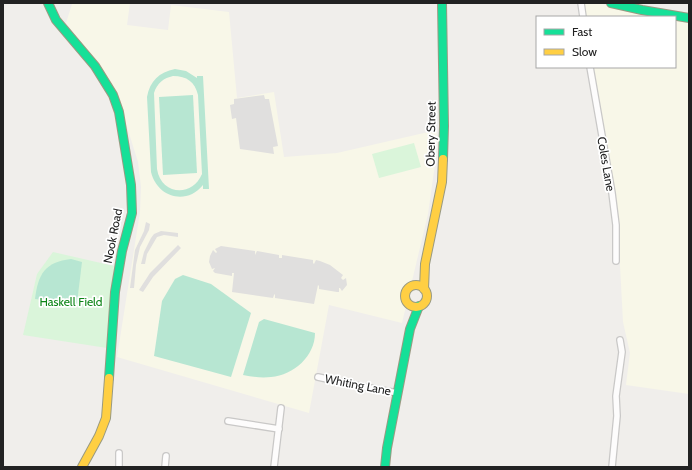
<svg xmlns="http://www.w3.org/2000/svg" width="692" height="470" font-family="Cabin,sans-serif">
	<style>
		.education { fill: #f8f7e8 }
		.park { fill: #daf5da }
		.pitch { fill: #b7e6d2; fill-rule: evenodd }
		.parking { fill: #e0dfde }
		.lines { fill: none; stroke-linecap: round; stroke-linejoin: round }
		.street-casing { stroke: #c9c8c7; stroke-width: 8 }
		.fast-casing { stroke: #999a82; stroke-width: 10 }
		.slow-casing { stroke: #999a82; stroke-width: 10 }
		.street { stroke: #fdfcfc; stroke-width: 5.5 }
		.fast { stroke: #16e098; stroke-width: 8 }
		.slow { stroke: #ffcf43; stroke-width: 8 }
		.labels { text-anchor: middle; stroke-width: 3.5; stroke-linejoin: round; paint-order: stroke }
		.street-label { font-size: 12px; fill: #222; stroke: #fff }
		.park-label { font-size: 12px; fill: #0c8416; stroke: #fff }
	</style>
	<rect width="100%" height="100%" fill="#f0eeeb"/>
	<g class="education">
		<path d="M83 3H130L127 25 168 30 171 5 229 12 237 98 274 92 284 157 337 153 437 130 436 157 428 214 402 323 329 305 309 413 117 357 140 212 141 187 138 162 119 101 112 85 103 71 66 23 72 4Z"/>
		<path d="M582 3H600L613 8 637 14 659 17H584Z"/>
		<path d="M675 19 689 21V394L626 385 630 353 623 322 617 209 593 67H675Z"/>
	</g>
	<g class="park">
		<path d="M414 143 421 167 379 178 372 154Z"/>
		<path d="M53 252 114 266 107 348 23 335 37 274Z"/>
	</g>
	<g class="pitch">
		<path d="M175 69 186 71 197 78V76H203L209 189H203V185C186 206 157 197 151 172L147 97C150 81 159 72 175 69ZM173 76C187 76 195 82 198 95L202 174C192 198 161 195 157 169L154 93C157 83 164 78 173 76Z"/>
		<path d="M193 95 197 173 163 175 159 97Z"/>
		<path d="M71 259 82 262 77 303 35 299C38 274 45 262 71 259Z"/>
		<path d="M183 275 211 284 251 313 231 377 154 356 162 301 175 279Z"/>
		<path d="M264 319 315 333C315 356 294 375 271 377 262 378 253 377 243 375L259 322Z"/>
	</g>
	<g class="parking">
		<path d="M264 95 265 99H269L278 146 273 147 274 154 240 149 236 118 232 119 230 105 234 104V99Z"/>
		<path d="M146 222 150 224 149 230 140 247 136 265 134 288H130L135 250 144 231Z"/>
		<path d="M161 231 178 233V237L164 235 157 237 147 254 145 264H141L144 252 151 238 154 234Z"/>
		<path d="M178 245 181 248 153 277 143 292 139 290 150 273Z"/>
		<path d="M221 246 255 251V255L257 251 279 255V258H282V255L313 260V263L314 264 316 260 320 261 330 265 343 275 341 278 343 280 346 278 347 285 342 291 340 288H339V292H337L319 289V286L318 285 314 304 275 298V294L274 295 273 298 232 292 234 273H232V276L215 273 213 271 215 268 212 269 209 262 210 256 213 250 216 253 217 252 215 249Z"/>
	</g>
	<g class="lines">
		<defs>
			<g id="street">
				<path d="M581 3 583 17"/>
				<path d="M590 67 612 193 616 225V261"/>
				<path d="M318 377 359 386 398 393"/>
				<path d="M228 421 279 429"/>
				<path d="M119 467V453"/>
				<path d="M165 467 166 456"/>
				<path d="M274 467 281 408"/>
				<path d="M612 467 617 416 616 396 622 352 620 340"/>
			</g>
			<g id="fast">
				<path d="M48 3 56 20 95 66 113 95 119 112 131 185 132 213 122 251 115 292 109 378"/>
				<path d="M442 3 444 126 443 159"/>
				<path d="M611 3 642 10 689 18"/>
				<path d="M385 467 387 448 410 329 419 306"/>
			</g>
			<g id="slow">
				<circle cx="416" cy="296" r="11"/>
				<path d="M424 289 425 264 442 182 443 159"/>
				<path d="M82 467 99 436 106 418 109 378"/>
			</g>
		</defs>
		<use href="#street" class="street-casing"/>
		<use href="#fast" class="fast-casing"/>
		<use href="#slow" class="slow-casing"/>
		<use href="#street" class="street"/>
		<use href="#fast" class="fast"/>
		<use href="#slow" class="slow"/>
	</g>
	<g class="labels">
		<g class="street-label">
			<text transform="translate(431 134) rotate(-89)" y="4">Obery Street</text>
			<text transform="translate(606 164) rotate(80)" y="4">Coles Lane</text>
			<text transform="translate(113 236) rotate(-79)" y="4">Nook Road</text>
			<text transform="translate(358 385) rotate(11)" y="4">Whiting Lane</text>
		</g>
		<g class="park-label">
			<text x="71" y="306">Haskell Field</text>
		</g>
	</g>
	<rect width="692" height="470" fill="none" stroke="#222222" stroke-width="8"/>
	<rect x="536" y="16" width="140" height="52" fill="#ffffff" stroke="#a7a7a7"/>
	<rect x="544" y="29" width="20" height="6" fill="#16e098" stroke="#a7a7a7"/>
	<text x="572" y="36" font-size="12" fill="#222222">Fast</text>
	<rect x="544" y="49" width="20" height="6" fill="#ffcf43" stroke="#a7a7a7"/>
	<text x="572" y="56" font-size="12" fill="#222222">Slow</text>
</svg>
